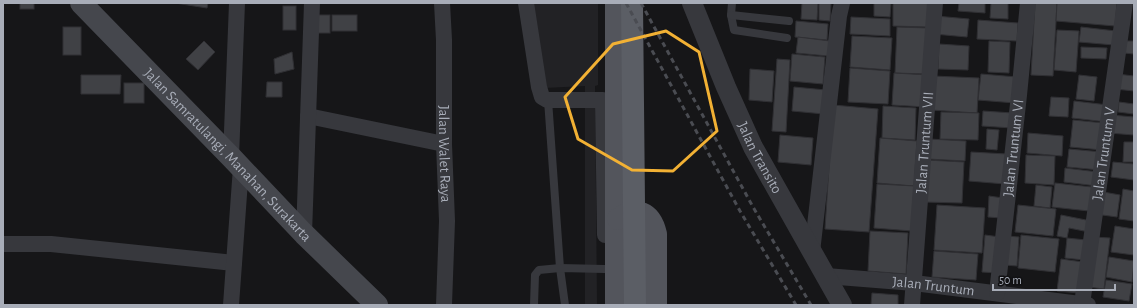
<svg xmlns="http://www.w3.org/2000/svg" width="1137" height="308" font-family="'Alegreya Sans',sans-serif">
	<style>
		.built { fill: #222225 }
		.building { fill: #404145; stroke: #303034 }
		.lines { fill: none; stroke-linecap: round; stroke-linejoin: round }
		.service { stroke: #37383d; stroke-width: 8 }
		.minor { stroke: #37383d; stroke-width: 16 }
		.tertiary { stroke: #37383d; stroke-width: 20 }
		.secondary { stroke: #45474d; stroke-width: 22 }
		.primary { stroke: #53555c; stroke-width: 22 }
		.trunk { stroke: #5b5e65; stroke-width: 22 }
		.rail { stroke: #4a4c52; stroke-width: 3; stroke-dasharray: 5 4; stroke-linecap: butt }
		.marked { fill: none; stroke: #f2b134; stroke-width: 3; stroke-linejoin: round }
		.labels { text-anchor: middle; stroke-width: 3; stroke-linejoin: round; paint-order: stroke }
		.street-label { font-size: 15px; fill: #a8adb8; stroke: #111113 }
	</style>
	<rect width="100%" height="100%" fill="#161618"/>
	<path class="built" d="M532 3H598V85L595 86 597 305H585V86L544 88Z"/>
	<g class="building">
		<rect x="20" y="3" width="14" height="6"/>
		<path d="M175 3H208L207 8Z"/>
		<path d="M802 3H818L817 20 801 19Z"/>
		<path d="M819 3H831L830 21 819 20Z"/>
		<path d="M874 3H891L890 17 874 16Z"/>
		<path d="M893 3H929L927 27 893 26Z"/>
		<path d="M959 3H985V13L958 11Z"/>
		<path d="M991 3H1008V19L990 18Z"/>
		<path d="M1035 3H1057L1053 76 1031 75Z"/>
		<path d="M1057 3H1117L1115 26 1056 21Z"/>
		<rect x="283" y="6" width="13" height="24"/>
		<rect x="318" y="15" width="12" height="18"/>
		<rect x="332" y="15" width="25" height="16"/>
		<path d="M936 16 969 19 967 37 934 34Z"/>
		<path d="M851 17 890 19V36L850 34Z"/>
		<path d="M978 20 1018 23 1017 41 977 39Z"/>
		<path d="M796 21 828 24 827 40 795 37Z"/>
		<rect x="63" y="27" width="18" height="28"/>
		<path d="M897 27 929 28 927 74 895 73Z"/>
		<path d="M1081 27 1116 31 1114 45 1079 42Z"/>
		<path d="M1057 30 1079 31 1076 72 1054 70Z"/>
		<path d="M852 36 892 38 890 70 850 67Z"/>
		<path d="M798 37 830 41 828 56 796 53Z"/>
		<path d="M204 41 215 52 198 70 186 59Z"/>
		<path d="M989 41 1010 42 1009 73 988 72Z"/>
		<path d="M1125 41H1134V54L1124 53Z"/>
		<path d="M939 44 969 46 968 70 938 69Z"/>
		<path d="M1081 47 1107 48 1106 59 1081 58Z"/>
		<path d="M292 52 294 69 275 74 274 59Z"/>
		<path d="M792 54 825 57 823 84 790 81Z"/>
		<path d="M777 59 790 60 786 132 772 131Z"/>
		<path d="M850 68 890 71 888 104 848 102Z"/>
		<path d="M750 69 774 71 772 102 749 100Z"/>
		<path d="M894 73 928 75 926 107 892 105Z"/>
		<path d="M981 74 1017 77 1015 103 978 100Z"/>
		<path d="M1117 74 1134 76V91L1115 89Z"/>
		<path d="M81 75H121L120 94H81Z"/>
		<path d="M1079 75 1097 77 1094 101 1076 99Z"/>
		<path d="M933 76 979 78 977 113 931 110Z"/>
		<path d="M267 82H282V97H266Z"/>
		<rect x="124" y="83" width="20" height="20"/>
		<path d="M794 87 826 90 824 114 792 111Z"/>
		<path d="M1051 97 1069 98 1068 117 1049 116Z"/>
		<path d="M1074 101 1108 105 1107 122 1072 118Z"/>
		<path d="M1119 102 1134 104V114L1118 112Z"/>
		<path d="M833 105 878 109 869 232 825 229Z"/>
		<path d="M883 106 916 108 915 140 882 138Z"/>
		<path d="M983 111 1013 113 1012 128 982 126Z"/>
		<path d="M941 112 979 113 978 140 940 139Z"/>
		<path d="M1111 115 1134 117V135L1109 133Z"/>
		<path d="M1073 120 1104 123 1102 150 1070 147Z"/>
		<path d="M987 129 999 130 997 150 986 149Z"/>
		<path d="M1028 133 1063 136 1062 156 1027 153Z"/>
		<path d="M780 135 813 138 811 165 778 162Z"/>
		<path d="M880 138 917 141 914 186 877 183Z"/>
		<path d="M929 139 966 141 965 161 928 159Z"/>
		<path d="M1124 142H1134V162H1123Z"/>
		<path d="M1069 149 1102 152 1100 170 1067 167Z"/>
		<path d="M971 152 1007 154 1005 184 969 181Z"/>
		<path d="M1026 155 1055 156 1054 185 1025 183Z"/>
		<path d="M926 160 964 162 962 203 924 202Z"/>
		<path d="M1113 162 1134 164V180L1111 177Z"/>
		<path d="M1065 168 1098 172 1097 186 1064 182Z"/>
		<path d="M1055 183 1092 187 1089 211 1052 207Z"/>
		<path d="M877 184 915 186 912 231 874 228Z"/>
		<path d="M1036 185 1052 187 1050 208 1034 206Z"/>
		<path d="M1123 189 1134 191V221L1119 219Z"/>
		<path d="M1098 191 1120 195 1117 217 1095 214Z"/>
		<path d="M989 196 1003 198 1001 218 988 217Z"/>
		<path d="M937 205 985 208 982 253 934 250Z"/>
		<path d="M1018 205 1056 209 1053 236 1015 232Z"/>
		<path d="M1061 215 1091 221 1089 232 1069 228 1067 238 1057 236Z"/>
		<path d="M1115 226 1134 229V255L1111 252Z"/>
		<path d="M870 231 908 233 906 274 868 271Z"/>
		<path d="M985 235 1000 237 998 273 982 272Z"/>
		<path d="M1021 235 1059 239 1055 272 1018 268Z"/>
		<path d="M1007 236 1019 237 1017 266 1005 265Z"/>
		<path d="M1094 237 1110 238 1104 289 1088 287Z"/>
		<path d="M1067 238 1086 240 1084 260 1065 258Z"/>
		<path d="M934 251 978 254 976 280 932 277Z"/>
		<path d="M1109 257 1134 261 1132 282 1106 277Z"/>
		<path d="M1061 259 1083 262 1079 293 1057 291Z"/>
		<path d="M1106 280 1132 284 1129 301 1103 297Z"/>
		<path d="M872 293 898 295V305H871Z"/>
	</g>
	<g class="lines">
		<g class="service">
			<path d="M732 3 731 15 734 30 787 38"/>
			<path d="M731 15 789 21"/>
			<path d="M548 100 560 268 565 305"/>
			<path d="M534 305 535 275 539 270 560 268 605 269"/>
		</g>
		<g class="minor">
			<path id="s1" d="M442 3 444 40V144L447 221 444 305"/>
			<path d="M526 3 539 87 542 97 547 100H603L605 235"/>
			<path d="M308 116 444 144"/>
			<path d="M231 157 237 3"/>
			<path d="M304 234 312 3"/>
			<path d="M3 244H51L234 263"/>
			<path d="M812 252 839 16 842 3"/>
			<path id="s2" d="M826 276 914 283 1088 305"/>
			<path id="s3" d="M997 293 1019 95 1028 3"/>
			<path id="s4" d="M1082 304 1125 3"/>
			<path d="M231 305 241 167"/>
			<path id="s5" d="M912 305 935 3"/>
		</g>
		<path class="tertiary" id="s6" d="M692 3 726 87 753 147 842 305"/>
		<path class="secondary" id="s7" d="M81 3 231 157 304 234 377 305"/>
		<g class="primary">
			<path d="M616 3V305"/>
			<path d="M618 219C637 206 651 212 656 234V305"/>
		</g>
		<path class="trunk" d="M632 3 635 305"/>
		<g class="rail">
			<path d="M626 3 740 211 796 305"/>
			<path d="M641 3 753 207 811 305"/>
		</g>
	</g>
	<path class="marked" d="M666 31 699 52 717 131 673 171 632 170 578 139 565 97 613 44Z"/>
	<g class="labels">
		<g class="street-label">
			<text dy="5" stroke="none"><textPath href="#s5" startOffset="163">Jalan Truntum VII</textPath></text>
			<text dy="5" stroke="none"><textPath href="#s3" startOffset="146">Jalan Truntum VI</textPath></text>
			<text dy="5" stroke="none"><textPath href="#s1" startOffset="151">Jalan Walet Raya</textPath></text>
			<text dy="5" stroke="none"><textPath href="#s4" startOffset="152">Jalan Truntum V</textPath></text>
			<text dy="5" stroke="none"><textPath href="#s7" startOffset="211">Jalan Samratulangi, Manahan, Surakarta</textPath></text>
			<text dy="5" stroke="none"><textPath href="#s6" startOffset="169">Jalan Transito</textPath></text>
			<text dy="5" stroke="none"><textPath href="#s2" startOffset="108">Jalan Truntum</textPath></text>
		</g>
	</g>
	<rect width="1137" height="308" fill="none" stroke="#a8adb8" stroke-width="8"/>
	<path d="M993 284v6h122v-6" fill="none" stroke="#a8adb8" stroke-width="2"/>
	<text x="999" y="284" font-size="12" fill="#a8adb8" stroke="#111113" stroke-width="3" paint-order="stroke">50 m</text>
</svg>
